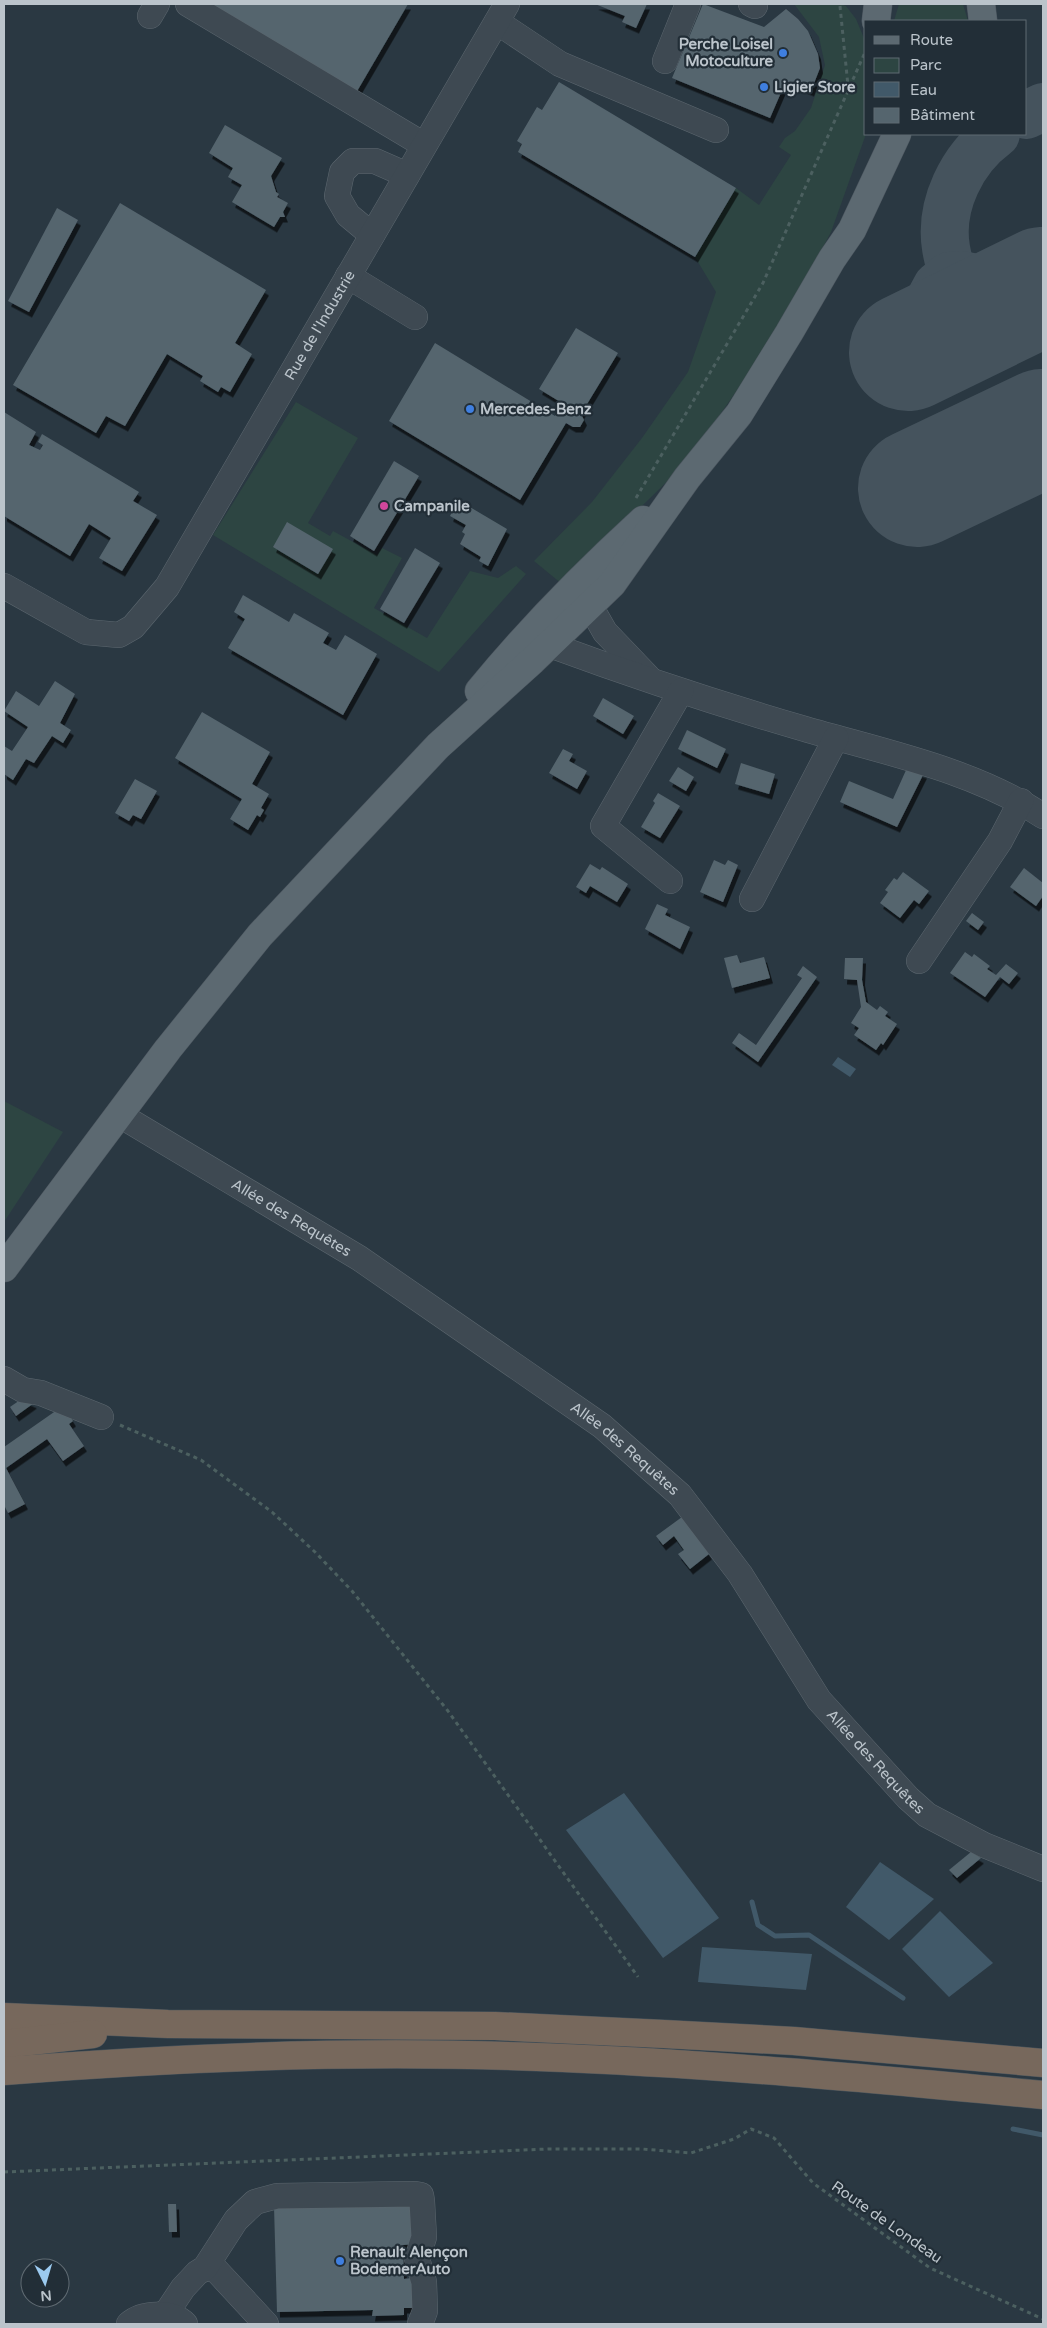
<svg xmlns="http://www.w3.org/2000/svg" width="1047" height="2328" font-family="'Varela Round',sans-serif">
	<style>
		.green { fill: #2d4542 }
		.water { fill: #415969 }
		.lines { fill: none; stroke-linecap: round; stroke-linejoin: round }
		.stream { stroke: #415969; stroke-width: 5 }
		.taxiway { stroke: #45535d; stroke-width: 48 }
		.runway { stroke: #45535d; stroke-width: 118 }
		.building { fill: #55656e; filter: url(#shadow) }
		.minor-casing { stroke: #5c676f; stroke-width: 26 }
		.major-casing { stroke: #4b555e; stroke-width: 29 }
		.highway-casing { stroke: #49545c; stroke-width: 29 }
		.path { stroke: #4c6060; stroke-width: 3; stroke-dasharray: 4 4; stroke-linecap: butt }
		.minor { stroke: #3e4952; stroke-width: 25 }
		.major { stroke: #5c6971; stroke-width: 28 }
		.highway { stroke: #77685c; stroke-width: 28 }
		.shop-dot { fill: #3f7fe0; stroke: #222e37; stroke-width: 2 }
		.hotel-dot { fill: #d1479c; stroke: #222e37; stroke-width: 2 }
		.labels { text-anchor: middle; stroke-width: 4.5; stroke-linejoin: round; paint-order: stroke }
		.poi-label { font-size: 15px; font-weight: bold; fill: #bbc4cb; stroke: #222e37; text-anchor: start }
		.street-label { font-size: 15px; fill: #bbc4cb; stroke: #222e37 }
	</style>
	<defs>
		<filter id="shadow"><feDropShadow dx="3" dy="5.5" stdDeviation="0" flood-color="#0009"/></filter>
	</defs>
	<rect width="100%" height="100%" fill="#2a3842"/>
	<g class="green">
		<path d="M794 4H839L846 6 856 19 866 43V134L831 232 780 329 686 463 562 584 534 561 592 502 642 438 688 372 716 292 695 257 736 188 759 205 791 155 779 147 785 138 795 131 811 108 825 65 819 37Z"/>
		<path d="M899 4H963L968 21H894Z"/>
		<path d="M296 402 358 438 308 523 330 536 333 531 377 555 382 548 402 558 374 608 427 638 470 571 498 578 516 566 526 574 439 672 213 535Z"/>
		<path d="M4 1101 63 1132 4 1222Z"/>
	</g>
	<g class="water">
		<path d="M838 1057 856 1069 850 1077 832 1065Z"/>
		<path d="M624 1793 719 1918 663 1958 566 1830Z"/>
		<path d="M880 1862 934 1899 889 1940 846 1907Z"/>
		<path d="M940 1911 993 1963 949 1997 902 1949Z"/>
		<path d="M702 1947 812 1954 806 1990 698 1982Z"/>
	</g>
	<g class="lines">
		<g class="stream">
			<path d="M752 1902 758 1925 775 1936 809 1935 903 1998"/>
			<path d="M1013 2129 1043 2135"/>
		</g>
		<g class="taxiway">
			<path d="M1026 115 1043 107"/>
			<path d="M968 322C961 298 950 273 946 248 939 205 962 159 996 134"/>
			<path d="M940 336H934L928 332 926 327 930 299 937 286 949 276 962 275 972 277 1009 295 1028 293"/>
		</g>
		<g class="runway">
			<path d="M908 352 1043 286"/>
			<path d="M917 488 1043 428"/>
		</g>
	</g>
	<g class="building">
		<path d="M210 4H408L356 93Z"/>
		<path d="M595 4H647L636 28 622 22 625 16Z"/>
		<path d="M703 4 764 27 786 9 798 19 808 31 818 54 820 68 811 91 786 81 770 118 672 78Z"/>
		<path d="M559 82 736 188 695 257 518 152 522 144 517 141 537 107 542 110Z"/>
		<path d="M225 125 282 158 271 176 276 192 279 194 277 197 288 203 283 212 285 217H280L274 227 232 202 242 185 228 177 233 168 209 153Z"/>
		<path d="M120 203 266 290 235 343 252 354 230 392 221 387 218 392 200 381 203 376 167 354 125 426 106 416 96 433 13 385Z"/>
		<path d="M57 208 78 220 29 312 8 301Z"/>
		<path d="M576 328 618 353 581 414 584 420 580 427H573L566 423 520 500 389 421 435 343 555 416 562 403 539 389Z"/>
		<path d="M4 412 36 432 29 445 40 450 43 445 38 442 42 434 139 492 133 501 157 515 122 571 99 558 111 538 89 524 70 556 4 516Z"/>
		<path d="M394 461 419 476 374 551 350 536Z"/>
		<path d="M458 500 507 529 488 566 479 561 481 557 460 544 465 534 462 532 466 525 450 516Z"/>
		<path d="M287 522 333 549 318 574 273 547Z"/>
		<path d="M415 548 440 563 404 623 380 609Z"/>
		<path d="M243 595 289 622 294 613 329 633 323 643 336 650 345 635 377 654 343 715 228 648 245 619 234 612Z"/>
		<path d="M55 681 75 694 60 723 71 730 63 743 52 736 34 763 26 759 13 780 4 774V746L12 751 28 727 4 711 16 691 39 706Z"/>
		<path d="M603 698 634 716 623 734 593 716Z"/>
		<path d="M202 712 270 752 252 784 269 794 261 808 264 810 260 817 257 815 248 830 230 819 242 799 175 758Z"/>
		<path d="M687 730 726 749 717 768 678 749Z"/>
		<path d="M563 749 573 754 569 761 587 771 577 789 549 773Z"/>
		<path d="M741 763 775 774 769 794 735 784Z"/>
		<path d="M678 767 694 777 686 791 669 781Z"/>
		<path d="M907 768 924 773 897 827 840 802 849 781 893 799Z"/>
		<path d="M135 779 157 791 141 819 133 815 129 821 115 813Z"/>
		<path d="M658 793 680 806 660 838 641 827 655 803 653 801Z"/>
		<path d="M714 860 725 865 728 860 738 865 723 902 700 892Z"/>
		<path d="M590 864 600 870 602 867 628 884 617 902 590 886 586 893 576 887Z"/>
		<path d="M1024 868 1043 883V896L1036 906 1010 887Z"/>
		<path d="M903 872 929 891 919 904 914 900 900 918 880 903 888 892 885 890 894 878 897 880Z"/>
		<path d="M657 904 668 909 665 915 690 927 680 949 645 929Z"/>
		<path d="M972 913 984 922 978 930 966 921Z"/>
		<path d="M965 952 972 957 974 954 990 966 987 969 996 975 1006 964 1018 973 1009 984 1000 977 985 997 950 973Z"/>
		<path d="M737 955 740 963 764 957 770 978 732 988 724 958Z"/>
		<path d="M845 958H863L862 980 866 1002 877 1010 880 1006 888 1012 885 1016 897 1024 883 1045 881 1043 876 1050 854 1035 859 1028 851 1023 861 1007 857 980 844 979Z"/>
		<path d="M803 966 817 977 758 1062 732 1043 739 1033 756 1045 802 978 797 975Z"/>
		<path d="M23 1398 34 1403 16 1416 10 1407Z"/>
		<path d="M57 1410H66L73 1421 69 1424 84 1446 63 1461 47 1439 6 1468 25 1504 8 1513 4 1505V1447Z"/>
		<path d="M682 1517 709 1554 690 1569 678 1554 684 1550 674 1536 663 1545 656 1536Z"/>
		<path d="M971 1852 981 1858 957 1878 949 1870Z"/>
		<path d="M416 2201 417 2244 403 2245 404 2279 419 2277 420 2308H404V2315L372 2316 373 2310 277 2312 274 2206Z"/>
		<path d="M168 2204H176L177 2232H169Z"/>
	</g>
	<g class="lines">
		<defs>
			<g id="minor">
				<path d="M188 4 424 145"/>
				<path d="M751 4 755 6"/>
				<path d="M150 16 157 4"/>
				<path d="M497 22 560 64 716 130"/>
				<path d="M665 61 688 4"/>
				<path d="M372 235 348 215 337 196 342 172 353 161H375L407 175"/>
				<path d="M348 276 415 317"/>
				<path id="s1" d="M4 586 86 632 119 635 133 627 167 587 507 4"/>
				<path d="M589 604 605 632 648 677"/>
				<path d="M550 645C634 676 719 704 805 729 884 752 974 770 1043 816"/>
				<path d="M670 881 603 826 681 691"/>
				<path d="M752 899 836 738"/>
				<path d="M919 961 1000 841 1021 801"/>
				<path id="s2" d="M118 1114 359 1258 602 1426 680 1495 740 1574 819 1700 908 1798 927 1815 984 1845 1043 1869"/>
				<path d="M4 1379 23 1390 41 1393 101 1417"/>
				<path d="M205 2268 216 2270 266 2324"/>
				<path d="M165 2315 183 2288 197 2273 205 2268 236 2220 255 2202 277 2196 415 2194 421 2195 422 2201 424 2237 417 2259 424 2282 425 2311 420 2324"/>
				<path d="M129 2324C142 2312 172 2311 185 2324"/>
			</g>
			<g id="major">
				<path d="M981 4 983 21"/>
				<path d="M876 21 878 4"/>
				<path d="M479 691C529 630 585 573 643 520"/>
				<path d="M4 1268 168 1049 260 935 438 746 532 661 612 584 687 478 739 414 789 333 832 259 852 230 897 134"/>
			</g>
			<g id="highway">
				<path d="M4 2017 168 2024 495 2026 664 2034 794 2041 1043 2063"/>
				<path d="M4 2044 93 2034"/>
				<path d="M4 2071C181 2057 359 2050 537 2057 706 2063 875 2079 1043 2095"/>
			</g>
		</defs>
		<use href="#minor" class="minor-casing"/>
		<use href="#major" class="major-casing"/>
		<use href="#highway" class="highway-casing"/>
		<g class="path">
			<path d="M840 6 848 86"/>
			<path d="M636 498 763 283 866 50"/>
			<path d="M120 1425 201 1460 272 1512 315 1552 352 1591 448 1711 638 1977"/>
			<path d="M4 2172 548 2149H642L691 2153 734 2139 751 2129 774 2138 813 2183 930 2268 1043 2319"/>
		</g>
		<use href="#minor" class="minor"/>
		<use href="#major" class="major"/>
		<use href="#highway" class="highway"/>
	</g>
	<g class="shop-dot">
		<circle cx="783" cy="53" r="5"/>
		<circle cx="764" cy="87" r="5"/>
		<circle cx="470" cy="409" r="5"/>
		<circle cx="340" cy="2261" r="5"/>
	</g>
	<circle class="hotel-dot" cx="384" cy="506" r="5"/>
	<g class="labels">
		<g class="poi-label">
			<text x="773" y="49" text-anchor="end">Perche Loisel<tspan x="773" dy="17">Motoculture</tspan></text>
			<text x="774" y="92">Ligier Store</text>
			<text x="480" y="414">Mercedes-Benz</text>
			<text x="394" y="511">Campanile</text>
			<text x="350" y="2257">Renault Alençon<tspan x="350" dy="17">BodemerAuto</tspan></text>
		</g>
		<g class="street-label">
			<text dy="5" stroke="none"><textPath href="#s1" startOffset="499">Rue de l'Industrie</textPath></text>
			<text dy="5" stroke="none"><textPath href="#s2" startOffset="202">Allée des Requêtes</textPath></text>
			<text dy="5" stroke="none"><textPath href="#s2" startOffset="608">Allée des Requêtes</textPath></text>
			<text dy="5" stroke="none"><textPath href="#s2" startOffset="1012">Allée des Requêtes</textPath></text>
			<text transform="translate(887 2222) rotate(35)" y="5">Route de Londeau</text>
		</g>
	</g>
	<rect width="1047" height="2328" fill="none" stroke="#bbc4cb" stroke-width="10"/>
	<rect x="864" y="20" width="162" height="115" fill="#222e37" stroke="#5f6a72"/>
	<rect x="874" y="36" width="25" height="8" fill="#5c6971" stroke="#5f6a72"/>
	<text x="910" y="45" font-size="15" fill="#bbc4cb">Route</text>
	<rect x="874" y="58" width="25" height="15" fill="#2d4542" stroke="#5f6a72"/>
	<text x="910" y="70" font-size="15" fill="#bbc4cb">Parc</text>
	<rect x="874" y="82" width="25" height="15" fill="#415969" stroke="#5f6a72"/>
	<text x="910" y="95" font-size="15" fill="#bbc4cb">Eau</text>
	<rect x="874" y="108" width="25" height="15" fill="#55656e" stroke="#5f6a72"/>
	<text x="910" y="120" font-size="15" fill="#bbc4cb">Bâtiment</text>
	<g transform="translate(45 2283) rotate(175)"><circle r="24" fill="#222e37" stroke="#5f6a72"/>
	<path d="M0-4L9 19L0 12L-9 19Z" fill="#9bcaf0"/>
	<text y="-8" font-size="14" font-weight="bold" text-anchor="middle" fill="#bbc4cb">N</text>
	</g>
</svg>
